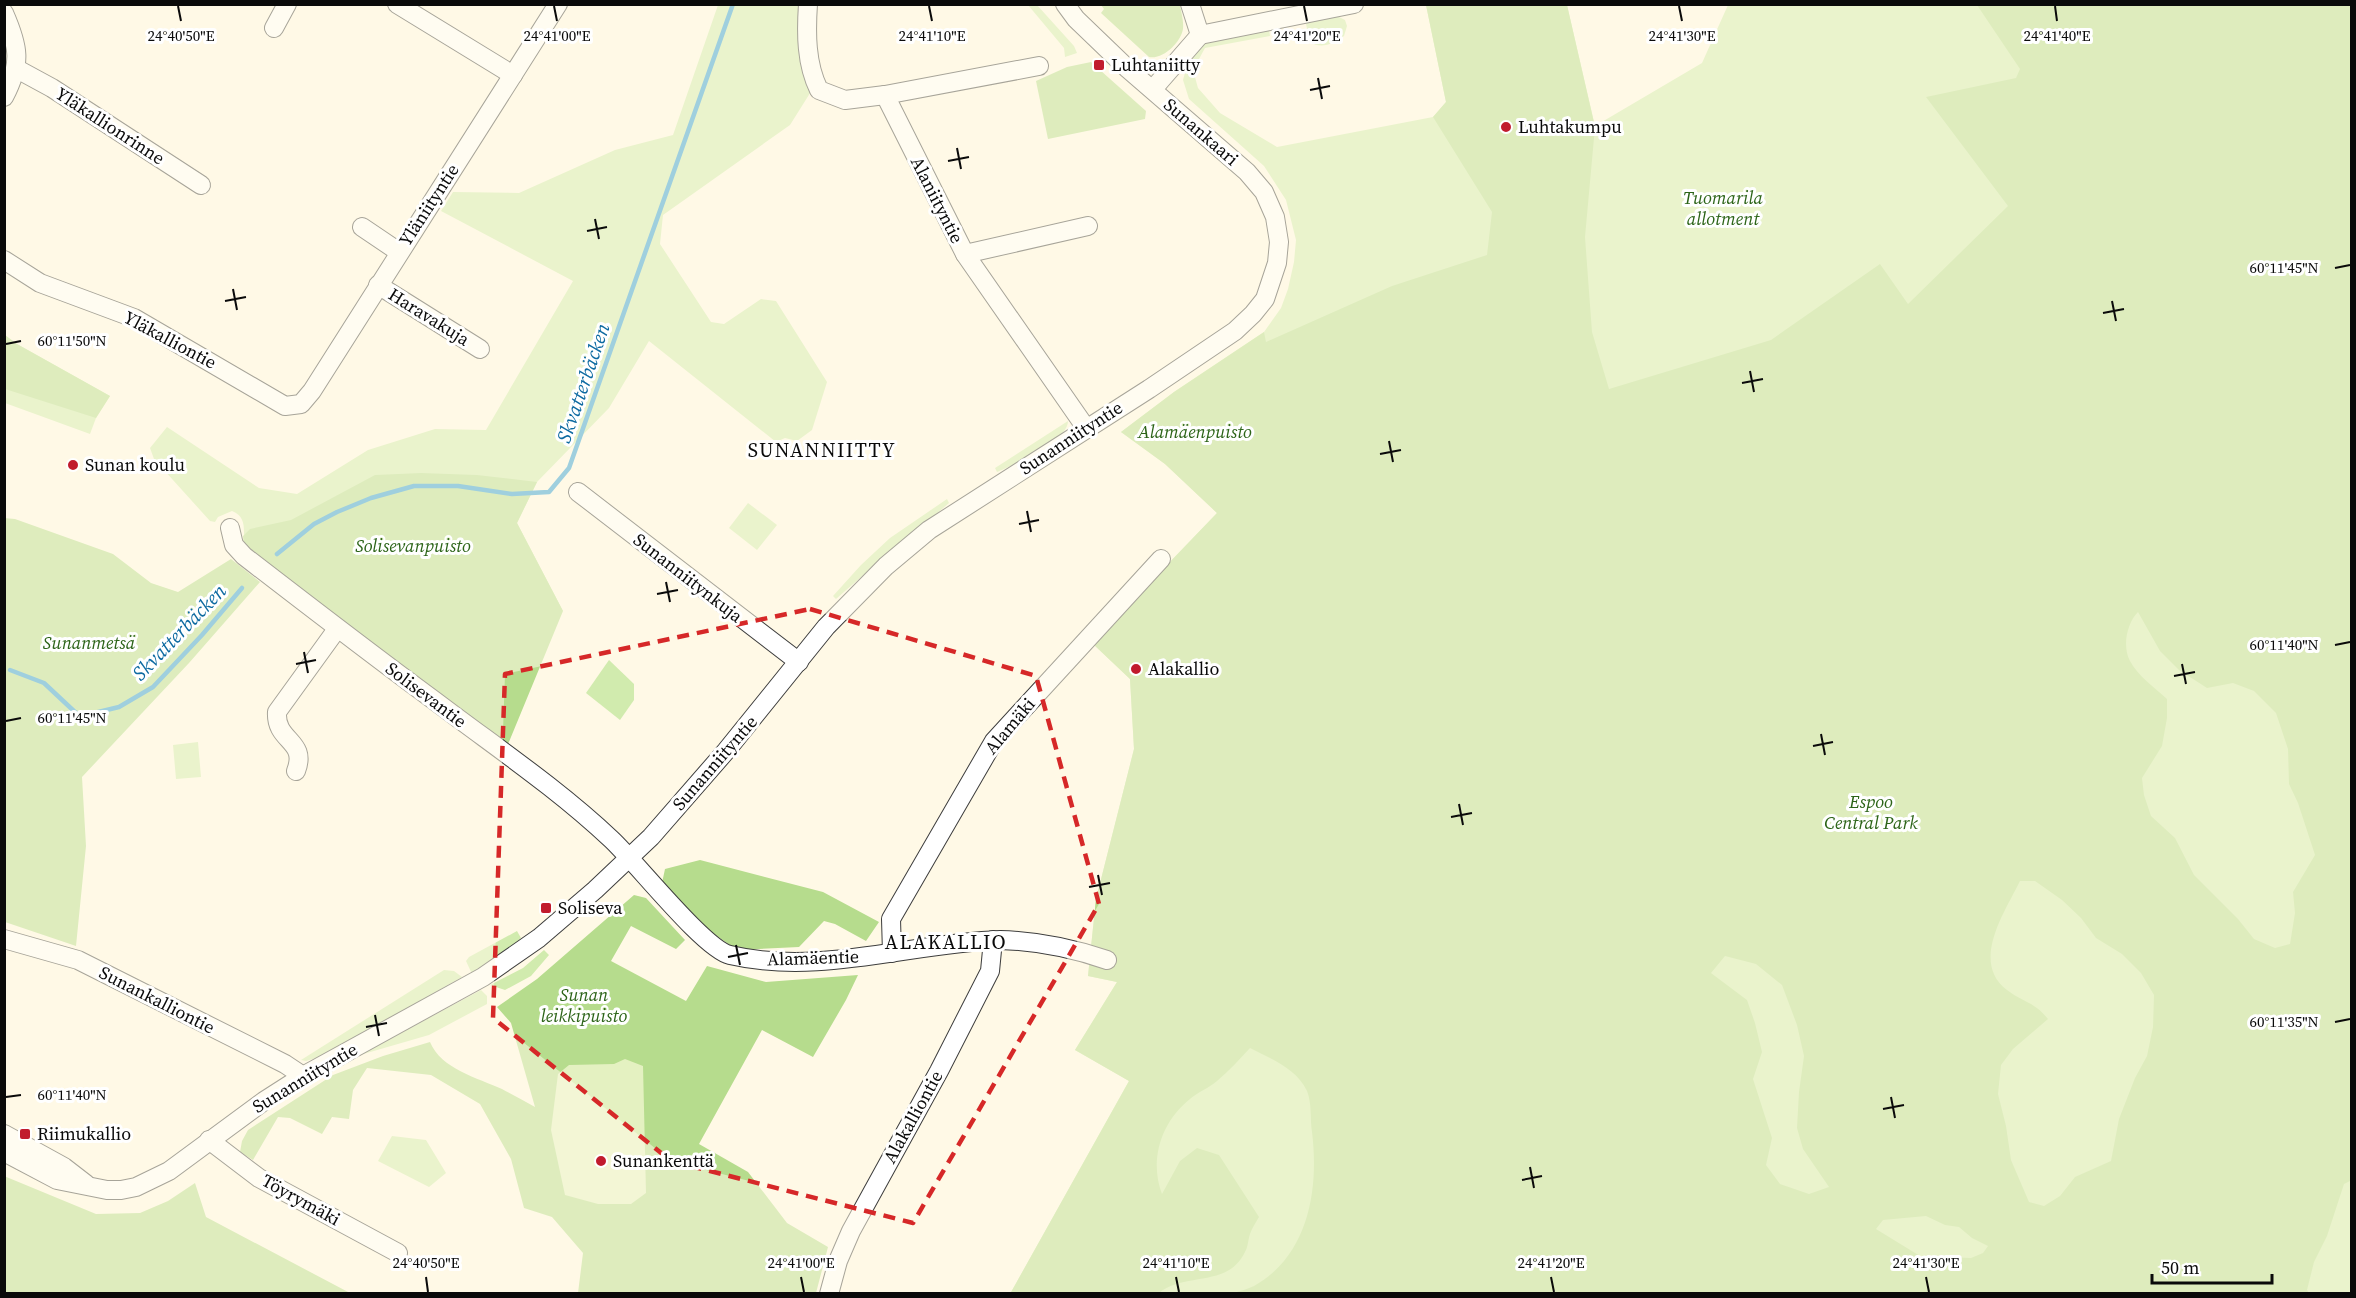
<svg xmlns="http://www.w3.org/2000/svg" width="2356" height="1298" font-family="'Source Serif 4',serif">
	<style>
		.green { fill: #d1ebae }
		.forest { fill: #b6dc8d; fill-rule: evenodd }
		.pitch { fill: #e4f1c1 }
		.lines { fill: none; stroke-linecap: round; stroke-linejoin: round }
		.stream { stroke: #2a9cd5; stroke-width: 4.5 }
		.minor-casing { stroke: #3d3d3d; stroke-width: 20 }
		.minor { stroke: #fff; stroke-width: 18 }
		.marked { fill: none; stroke: #d62828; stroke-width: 4.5; stroke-dasharray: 12 8; stroke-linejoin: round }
		.ticks { fill: none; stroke: #0a0a0a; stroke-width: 2 }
		.poi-dot { fill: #c11b2d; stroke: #fff; stroke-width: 2 }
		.labels { text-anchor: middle; stroke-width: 6; stroke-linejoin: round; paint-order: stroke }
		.poi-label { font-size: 18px; fill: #0a0a0a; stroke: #fff; text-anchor: start }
		.street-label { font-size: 18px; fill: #0a0a0a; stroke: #fff }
		.park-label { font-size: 18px; font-style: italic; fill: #2c6418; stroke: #fff }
		.water-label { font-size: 20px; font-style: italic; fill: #0d6aa1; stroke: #fff }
		.neighbourhood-label { font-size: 20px; letter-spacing: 1.5px; fill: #0a0a0a; stroke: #fff }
		.ticks-label { font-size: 15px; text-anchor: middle; fill: #0a0a0a; stroke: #fff; stroke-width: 6; stroke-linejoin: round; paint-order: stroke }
	</style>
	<rect width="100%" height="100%" fill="#fff9e6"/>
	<g class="green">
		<path d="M718 5H801L812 90 790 125 663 215 660 244 711 322 724 324 761 299 776 301 827 382 812 430 797 441 785 438 776 442 649 341 609 408 537 482 517 523 563 611 244 547C243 532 248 517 232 511L218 517 215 522 210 521 154 459 150 448 167 427 259 488 297 494 368 450 435 429 486 430 573 281 441 211 453 192 519 193 615 150 673 135Z"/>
		<path d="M1028 5H1037L1074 46 1077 53 1065 57 1064 48Z"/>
		<path d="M1426 5H1567L1595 126 1702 63 1728 5H2351V1293L1010 1294 1129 1081 1075 1050 1117 982 1088 976 1096 899 1134 749 1130 679 1092 643 1217 513 1165 464 1121 432 1174 392 1264 332 1281 308 1288 289 1294 262 1296 240 1286 200 1264 166 1189 99 1183 80 1185 73 1179 68 1198 47 1207 41 1269 29 1270 36 1205 48 1193 70 1198 88 1220 113 1277 147 1433 117 1446 102Z"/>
		<path d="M1337 16 1345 20 1347 26 1344 36C1334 43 1322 50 1310 42L1306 24 1310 21Z"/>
		<path d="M4 335 17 344 110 396 96 418 90 434 5 403Z"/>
		<path d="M1068 421C1068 441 1014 465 997 472L995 468Z"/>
		<path d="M947 499 949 503C912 535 873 566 836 599L833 596 861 565 890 538Z"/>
		<path d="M748 503 777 525 757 550 729 528Z"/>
		<path d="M609 660 634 684V700L620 720 586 693Z"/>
		<path d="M198 742 201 777 176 779 173 745Z"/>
		<path d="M517 931 521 938 498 959 472 974 466 961 469 957Z"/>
		<path d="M544 950 549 955 531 976 505 990 490 985 523 968Z"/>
		<path d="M444 970 454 971 462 977 323 1056 306 1061 301 1060Z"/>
		<path d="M481 990 487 996V1004L429 1035 360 1055Z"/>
		<path d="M392 1136 426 1140 446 1173 429 1187 378 1161Z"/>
	</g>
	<g class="forest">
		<path d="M1101 5H1180C1181 11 1184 22 1183 29 1181 42 1163 60 1149 57L1101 13 1104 9Z"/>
		<path d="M1426 5H1567L1595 127 1585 237 1592 332 1609 389 1771 340 1880 264 1908 304 2008 206 1926 97 2016 78 2020 69 1977 5H2351L2352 1180 2344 1184 2327 1236 2314 1262 2307 1290 2309 1293H1233C1240 1291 1248 1289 1254 1286 1309 1255 1319 1189 1312 1132 1310 1120 1312 1103 1307 1091 1296 1068 1271 1059 1250 1048 1239 1060 1229 1071 1217 1081 1209 1088 1198 1092 1190 1099 1161 1122 1149 1160 1162 1194L1180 1161 1197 1148 1219 1155 1259 1217C1256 1222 1252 1228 1250 1234 1248 1240 1248 1247 1245 1252 1228 1288 1184 1272 1159 1293L1010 1294 1129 1081 1075 1050 1117 982 1088 976 1096 899 1134 749 1130 679 1092 643 1217 513 1165 464 1121 432 1174 392 1264 332 1266 342 1392 286 1487 255 1492 212 1433 117 1446 102ZM2138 612 2160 651 2179 670 2207 688 2233 683 2254 691 2276 713 2288 749 2289 784 2298 803 2315 855 2293 892 2295 913 2290 944 2275 948 2254 939 2238 919 2194 875 2175 838 2151 816 2144 795 2142 778 2162 746 2167 718V699C2155 688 2138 676 2130 661 2122 646 2127 623 2138 612ZM2020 881H2035L2062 900 2081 918 2096 938 2122 954 2141 973 2154 995 2153 1027 2147 1056 2135 1078 2119 1119 2111 1161 2075 1177 2060 1196 2044 1206 2029 1202 2011 1160 2006 1126 1998 1094 2001 1065 2013 1049 2048 1019C2035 1002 2024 1003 2007 990 1970 962 2005 912 2020 881ZM1725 956 1756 964 1782 985 1797 1025 1804 1056 1799 1092 1797 1128 1803 1149 1829 1187 1809 1194 1780 1184 1766 1165 1772 1138 1753 1079 1762 1052 1755 1023 1747 1000 1711 973ZM1926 1216 1945 1225 1959 1227 1972 1238 1988 1246 1983 1253 1971 1258 1920 1256 1876 1229 1883 1220Z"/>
		<path d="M1091 62 1146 111 1145 119 1048 139 1036 81 1067 67Z"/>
		<path d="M5 335 17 344 110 396 96 418 5 389Z"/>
		<path d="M421 473 477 475 537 482 517 523 563 611 506 749 244 547 243 536 250 529 291 520 375 475Z"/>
		<path d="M4 518 15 519 113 554 151 583 178 592 231 559 260 582 189 663 82 777 86 846 76 946 5 922Z"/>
		<path d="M700 860 823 892 879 922 866 941 835 924 824 921 799 947 737 950 688 916 662 883 665 869Z"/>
		<path d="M634 895 646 898 685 940 676 949 631 926 611 961 686 1001 707 966 766 982 858 975 846 1000 813 1057 762 1030 699 1144 748 1172 787 1223 828 1247 816 1293H578L583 1253 552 1217 524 1208 511 1159 480 1104 431 1075 367 1068 353 1090 349 1119 332 1117 322 1134 290 1118 278 1117 253 1160 240 1152 242 1141 248 1130 333 1075 383 1056 430 1042C441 1069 478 1078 502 1089 513 1095 524 1101 535 1107L511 1023 497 1007 537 979Z"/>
		<path d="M4 1176 96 1214 140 1213 168 1201 195 1183 206 1217 350 1293H5Z"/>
	</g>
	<path class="pitch" d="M625 1059 643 1066 646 1193 631 1204H598L565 1195 551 1130 558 1074 569 1065 614 1064Z"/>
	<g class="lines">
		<g class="stream">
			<path d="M277 554 314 524 337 512 371 498 414 486H458L512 494 549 492 569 468 733 4"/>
			<path d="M10 670 44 683 76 713 90 714 119 707 153 687 202 635 242 588"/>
		</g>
		<defs>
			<g id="minor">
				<path d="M397 4 513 75"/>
				<path d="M808 4C806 33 806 64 819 90L845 100 885 95 1039 66"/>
				<path d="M1190 4 1200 35 1354 4"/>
				<path d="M4 13C19 47 22 63 4 97"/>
				<path d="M274 28 287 4"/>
				<path d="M17 69 52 88 201 185"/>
				<path d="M1153 89 1200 35"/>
				<path d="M885 95 965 254 1086 428"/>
				<path d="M362 227 399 252"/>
				<path d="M965 254 1088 226"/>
				<path d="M4 260 40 283 134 318 285 406 301 404 312 391 558 4"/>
				<path d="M378 285 480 349"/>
				<path d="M578 492 799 662"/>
				<path d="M230 528 234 545 244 556C310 607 376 658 443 707 500 750 559 790 611 839 636 862 704 949 730 955 820 976 910 943 1000 940 1037 941 1072 948 1107 960"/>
				<path d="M296 771C308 740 275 742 277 712L337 629"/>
				<path d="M4 939 78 960 285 1064 303 1076"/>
				<path d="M892 953 891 919 994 741 1161 559"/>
				<path d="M4 1134 64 1167 86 1184"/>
				<path d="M209 1140 259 1178 398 1253"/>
				<path d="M4 1152 57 1180 107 1190H121L136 1187 169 1171 264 1101 303 1076 483 977 539 938 595 890 651 837 726 751 826 627 886 566 929 530 1149 389 1235 331 1253 314 1265 299 1277 263 1279 242 1275 217 1264 192 1247 172 1128 69 1076 19 1065 4"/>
				<path d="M829 1294 838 1261 851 1231 939 1071 990 971 993 940"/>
			</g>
		</defs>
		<use href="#minor" class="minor-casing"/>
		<use href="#minor" class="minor"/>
	</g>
	<path d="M0 0H2356V1298H0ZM810 609 1036 676 1099 904 913 1223 671 1161 493 1018 505 674Z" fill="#fff9e6" fill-opacity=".55" fill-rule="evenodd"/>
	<path class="marked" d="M810 609 1036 676 1099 904 913 1223 671 1161 493 1018 505 674Z"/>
	<path class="ticks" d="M178 6 181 21M554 6 557 21M929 6 932 21M1304 6 1307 21M1679 6 1682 21M2055 6 2057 21M1318 78 1322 99M1310 90 1330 86M957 148 961 169M948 161 969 157M595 219 599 239M587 231 607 227M2335 268 2350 265M233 289 237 310M225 301 246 297M2112 301 2116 321M2103 313 2124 309M6 344 21 341M1750 371 1754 392M1742 383 1763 379M1389 441 1393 462M1380 454 1401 450M1027 511 1031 532M1019 524 1039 520M666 582 670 602M657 594 678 590M2335 645 2350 642M304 652 308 673M296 664 316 660M2182 664 2186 684M2174 676 2195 672M6 721 21 718M1821 734 1825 755M1813 746 1833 742M1459 804 1463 825M1451 817 1472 813M1098 875 1102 895M1089 887 1110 883M736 945 740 965M728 957 748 953M375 1015 379 1036M2335 1022 2350 1019M366 1027 387 1023M6 1097 21 1095M1891 1097 1895 1118M1883 1109 1904 1105M1530 1167 1534 1188M1522 1180 1542 1176M426 1277 428 1292M801 1277 804 1292M1176 1277 1179 1292M1551 1277 1554 1292M1926 1277 1929 1292"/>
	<g class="poi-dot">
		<rect x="1093" y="59" width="12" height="12" rx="3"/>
		<circle cx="1506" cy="127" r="6"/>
		<circle cx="73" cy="465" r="6"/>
		<circle cx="1136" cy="669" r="6"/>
		<rect x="540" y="902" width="12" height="12" rx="3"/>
		<rect x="19" y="1128" width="12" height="12" rx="3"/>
		<circle cx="601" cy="1161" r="6"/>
	</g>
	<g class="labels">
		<g class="poi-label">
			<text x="1111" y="71">Luhtaniitty</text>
			<text x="1518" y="133">Luhtakumpu</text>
			<text x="85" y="471">Sunan koulu</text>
			<text x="1148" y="675">Alakallio</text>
			<text x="558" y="914">Soliseva</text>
			<text x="37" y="1140">Riimukallio</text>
			<text x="613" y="1167">Sunankenttä</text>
		</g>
		<g class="street-label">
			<text transform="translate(110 126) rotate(33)" y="6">Yläkallionrinne</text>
			<text transform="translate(1201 132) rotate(41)" y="6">Sunankaari</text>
			<text transform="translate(937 200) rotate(63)" y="6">Alaniityntie</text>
			<text transform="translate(429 205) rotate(-57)" y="6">Yläniityntie</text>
			<text transform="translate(429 317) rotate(32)" y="6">Haravakuja</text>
			<text transform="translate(170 340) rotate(28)" y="6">Yläkalliontie</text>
			<text transform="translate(1071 438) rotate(-33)" y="6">Sunanniityntie</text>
			<text transform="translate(688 578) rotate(38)" y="6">Sunanniitynkuja</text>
			<text transform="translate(426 695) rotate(37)" y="6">Solisevantie</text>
			<text transform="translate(1010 726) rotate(-50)" y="6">Alamäki</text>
			<text transform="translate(715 763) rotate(-49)" y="6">Sunanniityntie</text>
			<text transform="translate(813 958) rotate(-2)" y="6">Alamäentie</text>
			<text transform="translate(157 1000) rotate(27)" y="6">Sunankalliontie</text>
			<text transform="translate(305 1078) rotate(-31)" y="6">Sunanniityntie</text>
			<text transform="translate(913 1117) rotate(-61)" y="6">Alakalliontie</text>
			<text transform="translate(301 1200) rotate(29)" y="6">Töyrymäki</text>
		</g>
		<g class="park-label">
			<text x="1723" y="204">Tuomarila<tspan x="1723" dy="21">allotment</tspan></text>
			<text x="1195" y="438">Alamäenpuisto</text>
			<text x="413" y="552">Solisevanpuisto</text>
			<text x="89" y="649">Sunanmetsä</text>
			<text x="1871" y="808">Espoo<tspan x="1871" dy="21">Central Park</tspan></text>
			<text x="584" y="1001">Sunan<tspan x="584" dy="21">leikkipuisto</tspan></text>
		</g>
		<g class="water-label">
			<text transform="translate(583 383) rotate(-71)" y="7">Skvatterbäcken</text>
			<text transform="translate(179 632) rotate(-46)" y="7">Skvatterbäcken</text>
		</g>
		<g class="neighbourhood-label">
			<text x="822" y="457">SUNANNIITTY</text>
			<text x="946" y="949">ALAKALLIO</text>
		</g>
	</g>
	<g class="ticks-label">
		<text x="181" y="41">24°40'50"E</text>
		<text x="557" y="41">24°41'00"E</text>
		<text x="932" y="41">24°41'10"E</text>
		<text x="1307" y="41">24°41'20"E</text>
		<text x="1682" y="41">24°41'30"E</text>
		<text x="2057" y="41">24°41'40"E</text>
		<text x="2284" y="273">60°11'45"N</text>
		<text x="72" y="346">60°11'50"N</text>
		<text x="2284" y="650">60°11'40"N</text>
		<text x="72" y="723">60°11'45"N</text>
		<text x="2284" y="1027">60°11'35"N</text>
		<text x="72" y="1100">60°11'40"N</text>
		<text x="426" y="1268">24°40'50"E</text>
		<text x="801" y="1268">24°41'00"E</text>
		<text x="1176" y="1268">24°41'10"E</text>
		<text x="1551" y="1268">24°41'20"E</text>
		<text x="1926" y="1268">24°41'30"E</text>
	</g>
	<rect width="2356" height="1298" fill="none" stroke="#0a0a0a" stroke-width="12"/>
	<path d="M2152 1274v9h120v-9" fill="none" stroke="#0a0a0a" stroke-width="3"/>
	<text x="2161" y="1274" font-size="18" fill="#0a0a0a" stroke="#ffffff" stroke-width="4.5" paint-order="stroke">50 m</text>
</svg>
